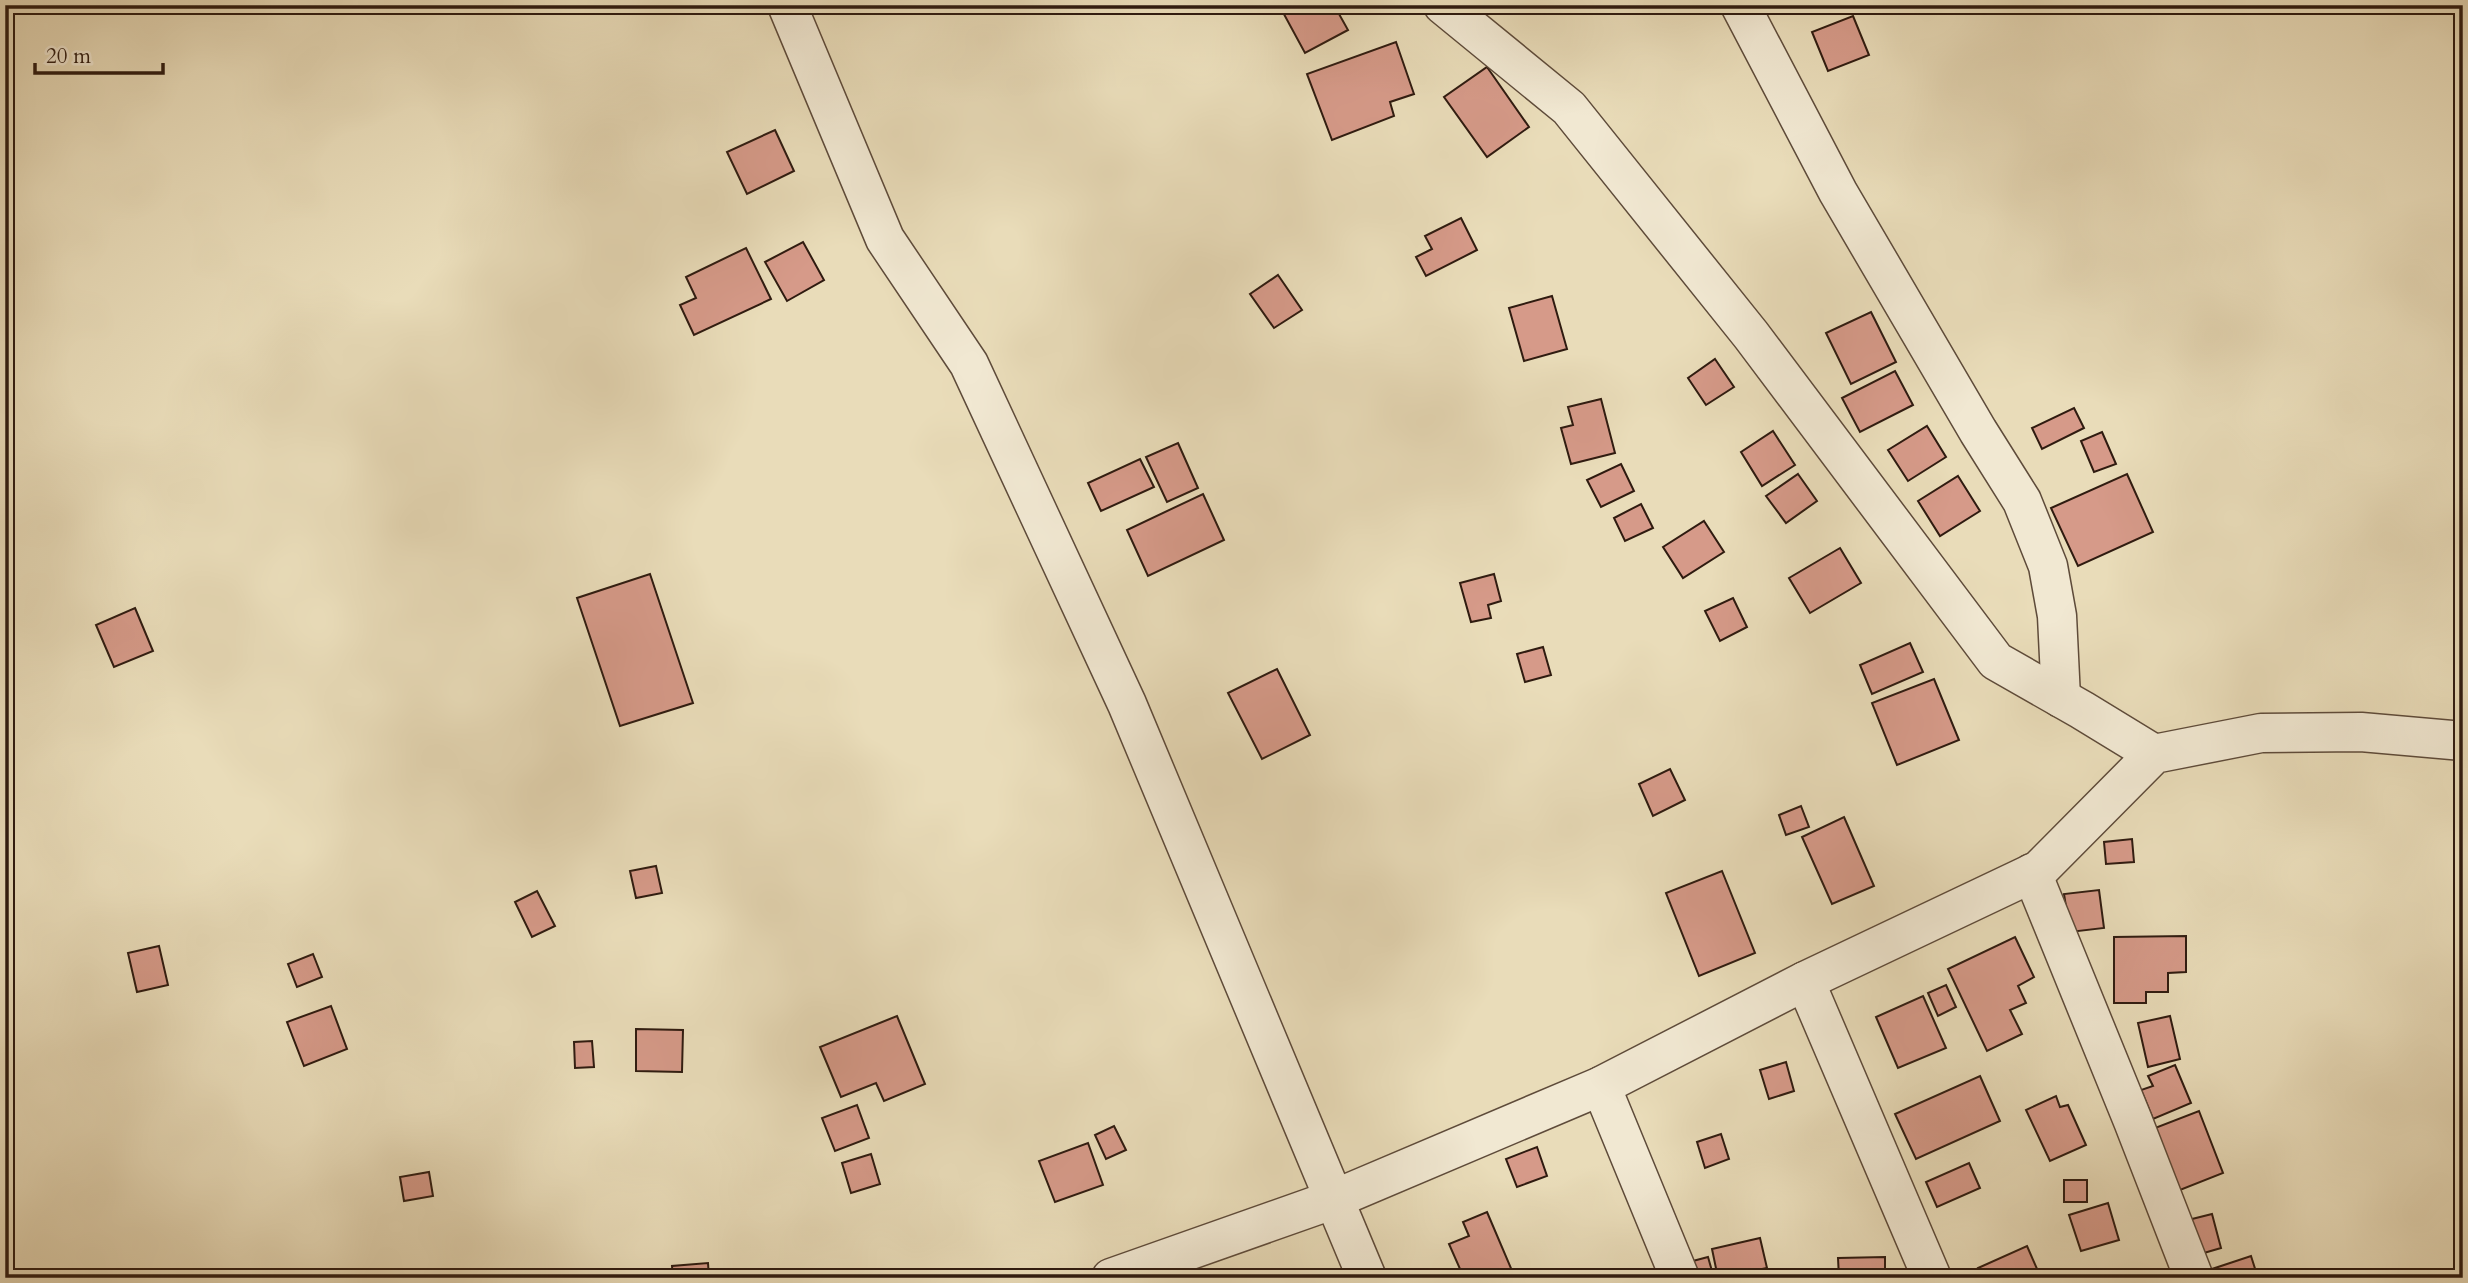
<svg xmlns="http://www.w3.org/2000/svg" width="2468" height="1283" font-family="Cardo,serif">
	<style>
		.building { fill: #d69a89; stroke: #2f1b10; stroke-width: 2 }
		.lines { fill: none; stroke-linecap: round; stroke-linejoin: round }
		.minor-casing { stroke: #5e4b3a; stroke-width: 41 }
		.minor { stroke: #f1e8d2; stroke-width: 38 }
	</style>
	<rect width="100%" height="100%" fill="#e9dcb9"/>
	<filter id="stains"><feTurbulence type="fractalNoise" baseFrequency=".00286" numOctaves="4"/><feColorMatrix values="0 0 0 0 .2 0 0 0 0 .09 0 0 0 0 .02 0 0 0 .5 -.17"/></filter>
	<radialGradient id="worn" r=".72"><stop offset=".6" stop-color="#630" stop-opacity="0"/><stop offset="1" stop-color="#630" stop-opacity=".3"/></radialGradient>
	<g class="building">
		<path d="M1279 5H1334L1348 30 1305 53Z"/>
		<path d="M1853 16 1869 55 1828 71 1812 32Z"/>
		<path d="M1396 42 1414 94 1390 102 1394 116 1332 140 1307 74Z"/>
		<path d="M1487 67 1529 127 1487 157 1444 97Z"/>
		<path d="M775 130 794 171 747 194 727 152Z"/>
		<path d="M1461 218 1477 250 1426 276 1416 257 1432 249 1425 236Z"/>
		<path d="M803 242 824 280 787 301 765 262Z"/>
		<path d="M746 248 771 299 694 335 680 305 696 298 686 277Z"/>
		<path d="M1278 275 1302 310 1274 328 1250 294Z"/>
		<path d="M1552 296 1567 349 1524 361 1509 308Z"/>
		<path d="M1871 312 1896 362 1851 384 1826 333Z"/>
		<path d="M1715 359 1734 387 1706 405 1688 378Z"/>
		<path d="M1895 371 1913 405 1860 432 1842 398Z"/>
		<path d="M1601 399 1615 453 1571 464 1561 428 1573 425 1568 407Z"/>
		<path d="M2074 408 2084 428 2042 449 2032 428Z"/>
		<path d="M1927 426 1946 457 1908 481 1888 450Z"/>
		<path d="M1773 431 1795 465 1762 486 1741 452Z"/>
		<path d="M2102 432 2116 464 2094 472 2081 441Z"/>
		<path d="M1178 443 1198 488 1167 502 1146 457Z"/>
		<path d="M1140 459 1154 487 1101 511 1088 483Z"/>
		<path d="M1621 464 1634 491 1601 507 1587 480Z"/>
		<path d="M1798 474 1817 501 1786 523 1766 496Z"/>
		<path d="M2127 474 2153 532 2078 566 2051 508Z"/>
		<path d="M1958 476 1980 511 1940 536 1918 501Z"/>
		<path d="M1203 494 1224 540 1148 576 1127 530Z"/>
		<path d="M1641 504 1653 528 1625 541 1614 518Z"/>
		<path d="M1704 521 1724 552 1683 578 1663 547Z"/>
		<path d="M1840 548 1861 583 1810 613 1789 578Z"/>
		<path d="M650 574 693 703 620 726 577 598Z"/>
		<path d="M1494 574 1501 601 1488 605 1491 618 1471 622 1460 583Z"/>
		<path d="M1733 598 1747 627 1720 641 1705 611Z"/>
		<path d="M135 608 153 651 114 667 96 625Z"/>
		<path d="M1910 643 1923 672 1872 694 1860 665Z"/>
		<path d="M1543 647 1551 675 1525 682 1517 654Z"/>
		<path d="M1277 669 1310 735 1262 759 1228 693Z"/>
		<path d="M1934 679 1959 740 1897 765 1872 703Z"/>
		<path d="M1670 769 1685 800 1653 816 1639 784Z"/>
		<path d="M1801 806 1809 827 1786 835 1779 815Z"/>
		<path d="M1844 817 1874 886 1832 904 1802 837Z"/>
		<path d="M2132 839 2134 862 2106 864 2104 842Z"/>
		<path d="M656 866 662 893 636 898 630 871Z"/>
		<path d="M1722 871 1755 953 1699 976 1666 893Z"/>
		<path d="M2099 890 2104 928 2070 932 2064 894Z"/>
		<path d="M537 891 555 926 532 937 515 902Z"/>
		<path d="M2186 936V972L2168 973V992H2146V1003H2114V937Z"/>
		<path d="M2015 937 2034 977 2018 986 2026 1003 2010 1010 2022 1034 1987 1051 1948 969Z"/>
		<path d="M159 946 168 985 137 992 128 953Z"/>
		<path d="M313 954 322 977 297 987 288 964Z"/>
		<path d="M1946 985 1956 1007 1938 1016 1928 993Z"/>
		<path d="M1923 996 1946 1048 1898 1068 1876 1017Z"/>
		<path d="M331 1006 347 1049 304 1066 287 1022Z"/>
		<path d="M897 1016 925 1084 884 1101 876 1083 841 1097 820 1047Z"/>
		<path d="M2170 1016 2180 1059 2148 1067 2138 1023Z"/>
		<path d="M636 1029 683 1030 682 1072 636 1071Z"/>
		<path d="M592 1041 594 1067 575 1068 574 1042Z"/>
		<path d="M1786 1062 1794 1091 1769 1099 1760 1070Z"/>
		<path d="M2175 1065 2191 1103 2153 1119 2141 1090 2153 1086 2148 1076Z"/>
		<path d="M1980 1076 2000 1121 1916 1159 1895 1114Z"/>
		<path d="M2056 1096 2060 1107 2068 1105 2086 1145 2050 1161 2026 1110Z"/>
		<path d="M857 1105 869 1138 835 1151 822 1118Z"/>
		<path d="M2199 1111 2223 1173 2180 1190 2155 1128Z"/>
		<path d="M1114 1126 1126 1150 1106 1159 1095 1135Z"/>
		<path d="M1721 1134 1729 1159 1705 1168 1697 1142Z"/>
		<path d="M1088 1143 1103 1185 1055 1202 1039 1161Z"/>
		<path d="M1537 1147 1547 1176 1517 1187 1506 1159Z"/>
		<path d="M871 1154 880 1184 851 1193 842 1163Z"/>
		<path d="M1969 1163 1980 1188 1937 1207 1926 1182Z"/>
		<path d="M429 1172 433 1196 404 1201 400 1177Z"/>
		<rect x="2064" y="1180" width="23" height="22"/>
		<path d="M2108 1203 2119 1240 2081 1251 2069 1215Z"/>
		<path d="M1487 1212 1513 1273 1501 1278H1464L1449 1244 1469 1236 1463 1222Z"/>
		<path d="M2212 1214 2221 1248 2197 1255 2188 1220Z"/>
		<path d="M1760 1238 1767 1268 1718 1278 1712 1249Z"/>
		<path d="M2027 1246 2041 1278H1983L1978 1268Z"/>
		<path d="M2251 1256 2258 1278H2208L2206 1271Z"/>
		<path d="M1708 1257 1714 1278H1694L1689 1262Z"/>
		<path d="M1885 1257V1278H1839L1838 1258Z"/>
		<path d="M708 1263 709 1278H673L672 1266Z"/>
	</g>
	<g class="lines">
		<defs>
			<g id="minor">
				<path d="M787 5 885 239 969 364 1127 704 1367 1278"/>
				<path d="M1443 5 1569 108 1751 335 1996 661 2082 710 2154 754"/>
				<path d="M1740 5 1838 192 1978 431 2022 501 2048 566 2057 616 2061 698"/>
				<path d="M2032 873 2133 1121 2194 1278"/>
				<path d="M1805 981 1932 1278"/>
				<path d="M1601 1086 1680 1278"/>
				<path d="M1111 1278 1332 1200 1601 1086 1805 981 2039 870 2154 754 2261 733 2361 732 2463 741"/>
			</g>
		</defs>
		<use href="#minor" class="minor-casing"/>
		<use href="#minor" class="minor"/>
	</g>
	<rect width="2468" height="1283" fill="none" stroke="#e9dcb9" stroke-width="28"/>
	<rect x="7" y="7" width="2454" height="1269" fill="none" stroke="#2f1b10" stroke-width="3.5"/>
	<rect x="14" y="14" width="2440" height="1255" fill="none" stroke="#2f1b10" stroke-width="2"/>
	<path d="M35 63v10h128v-10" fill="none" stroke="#2f1b10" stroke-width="3.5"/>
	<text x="46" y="63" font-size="21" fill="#2f1b10" stroke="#f1e8d2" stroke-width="5" paint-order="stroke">20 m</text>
	<rect width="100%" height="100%" filter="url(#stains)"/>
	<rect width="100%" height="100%" fill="url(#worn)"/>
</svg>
